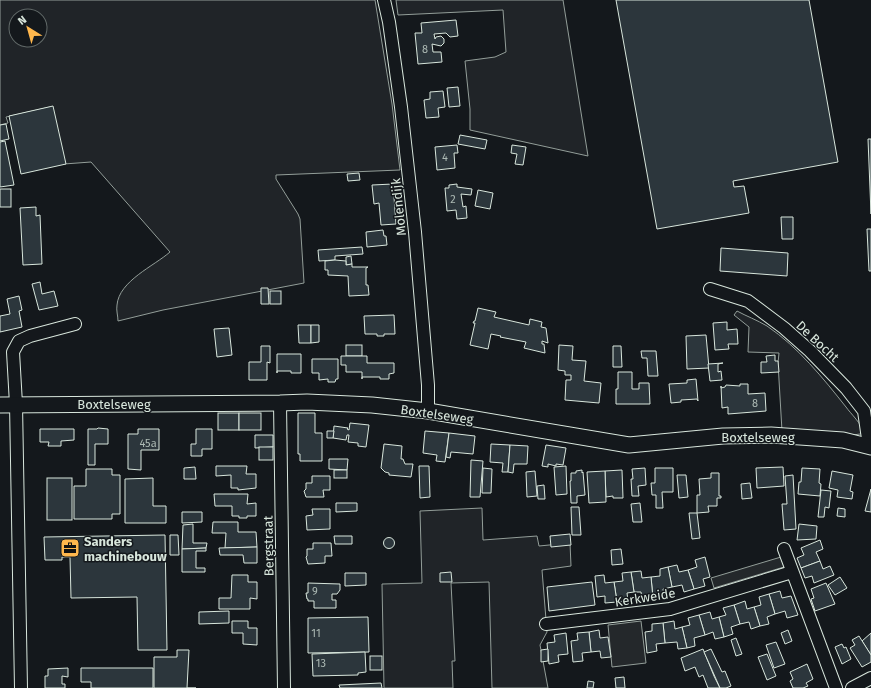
<svg xmlns="http://www.w3.org/2000/svg" width="871" height="688" font-family="'Fira Sans',sans-serif">
	<style>
		.green { fill: #202428; stroke: #939e99; fill-rule: evenodd }
		.parking { fill: #24282b; stroke: #939e99 }
		.building { fill: #2c363c; stroke: #d8e6dc }
		.lines { fill: none; stroke-linecap: round; stroke-linejoin: round }
		.minor-casing { stroke: #d8e6dc; stroke-width: 14 }
		.tertiary-casing { stroke: #d8e6dc; stroke-width: 17 }
		.minor { stroke: #14181c; stroke-width: 12 }
		.tertiary { stroke: #14181c; stroke-width: 15 }
		.labels { text-anchor: middle; stroke-width: 3; stroke-linejoin: round; paint-order: stroke }
		.number-label { font-size: 11px; fill: #adbab4 }
		.street-label { font-size: 13px; fill: #d8e6dc; stroke: #14181c }
		.poi-label { font-size: 13px; font-weight: bold; fill: #d8e6dc; stroke: #14181c; text-anchor: start }
	</style>
	<rect width="100%" height="100%" fill="#14181c"/>
	<g class="green">
		<path d="M0 0H375L392 104 400 170 276 175V179L298 214 300 219 304 283 163 310 118 321C118 316 116 310 117 305 119 281 154 266 170 252L91 162 64 164 50 107 6 117 8 123 0 125ZM16 16H40V40H16Z"/>
		<path d="M396 0H563L588 156 470 130V109L465 61 495 57 506 52 503 10 398 15Z"/>
		<path d="M737 311C746 316 757 320 767 326 798 347 823 378 846 407 851 414 862 424 863 432L860 434 853 435 825 432 782 431 778 363 779 353 748 352 749 327 734 315Z"/>
		<path d="M482 508 483 540 537 536 539 546 570 543 571 566 542 570 547 632 540 645 548 688H492L489 582 451 583 455 661H452L453 688H384L382 584 422 583 420 511Z"/>
	</g>
	<g class="parking">
		<path d="M781 557 784 567 714 588 711 578Z"/>
		<path d="M641 621 646 663 612 667 608 625Z"/>
	</g>
	<g class="building">
		<path d="M616 0H809L838 162 733 181 734 187 744 186 749 213 657 229Z"/>
		<path d="M456 20 458 36 450 37 446 33 434 34 435 39 436 37 441 36 444 39V43L441 46 432 44 433 52H441L442 62 418 64 415 33H422L421 23Z"/>
		<path d="M458 87 460 106 449 107 447 88Z"/>
		<path d="M443 91 445 107 438 108 439 117 426 118 424 100 430 99V92Z"/>
		<path d="M53 106 66 164 21 174 9 116Z"/>
		<path d="M6 124 9 139 0 141V125Z"/>
		<path d="M460 135 487 140 485 149 458 144Z"/>
		<path d="M868 139H871V214Z"/>
		<path d="M5 141 14 185 0 187V142Z"/>
		<path d="M457 145 458 153H454L455 168 437 170 435 147Z"/>
		<path d="M512 145 526 147 523 165 515 164 517 154 511 153Z"/>
		<path d="M359 173 360 180 348 181 347 174Z"/>
		<path d="M393 184 396 224 381 225 379 203 374 204 372 185Z"/>
		<path d="M457 184V187L472 189 471 195 461 194 463 207 466 206 467 218 457 219 456 210 447 211 445 188H449V185Z"/>
		<rect x="0" y="189" width="11" height="18"/>
		<path d="M478 190 493 193 490 209 475 206Z"/>
		<path d="M36 207V216L40 215 42 264 23 265 20 208Z"/>
		<path d="M781 217H793V239H782Z"/>
		<path d="M867 229H871V271H869Z"/>
		<path d="M383 230 384 236H386L387 245 367 247 366 232Z"/>
		<path d="M362 247 363 254 335 256V260L319 261 318 250Z"/>
		<path d="M721 248 788 253 787 276 720 271Z"/>
		<path d="M351 256 352 264 346 265V257Z"/>
		<path d="M335 260 346 261V265L352 264V267H368L366 268V285H368L369 295 349 296 348 276 328 275V270H325V261Z"/>
		<path d="M40 282 42 294 54 291 58 306 39 310 32 284Z"/>
		<path d="M261 288H268L269 304H261Z"/>
		<rect x="270" y="291" width="11" height="13"/>
		<path d="M19 296 22 310 19 311 22 327 0 332V316L10 314 7 299Z"/>
		<path d="M478 308 496 312 494 317 529 325 530 319 542 322 541 327 546 328 548 343 542 341V344H544L545 353 524 348 526 342 500 337 501 336 491 334 488 349 470 345 475 323H473L474 321H475Z"/>
		<path d="M394 315 395 334H384V336H377V334H365L364 316Z"/>
		<path d="M727 322V330L737 329 738 344H728L729 349 715 350 713 323Z"/>
		<path d="M298 325H311V343H299Z"/>
		<path d="M311 325H319V342L311 343Z"/>
		<path d="M229 328 232 355 217 357 214 329Z"/>
		<path d="M706 335 709 368 687 369 686 336Z"/>
		<rect x="346" y="345" width="16" height="11"/>
		<path d="M559 345 573 346 572 360 586 361 584 381 601 383 599 403 565 400 566 380H571V375H565V371L558 370Z"/>
		<path d="M261 346H270V363L267 362V380H249V362H261Z"/>
		<path d="M613 346H621L622 367H613Z"/>
		<path d="M641 351H656L658 376H648L647 358H642Z"/>
		<path d="M277 354H301V373H291V371H277V373Z"/>
		<path d="M775 355V361H778L779 372 761 373V362H767L766 356Z"/>
		<path d="M341 356H367V363H394V373L389 374V379H380V377H362V379V372H346V365H341Z"/>
		<path d="M312 359H338V379H336L335 382H328V379L319 380V373H312Z"/>
		<path d="M723 363 718 364V372L721 371 722 380 710 381 708 364Z"/>
		<path d="M618 372H632V389H639V383H649L650 404H616V389H618Z"/>
		<path d="M696 379 698 401 697 399 681 400V402L671 403 669 384 687 383V380Z"/>
		<path d="M740 384H748V394L765 393 766 411 728 414V407L722 408 721 386V388L725 387 726 385 740 386Z"/>
		<rect x="218" y="413" width="21" height="17"/>
		<rect x="239" y="413" width="22" height="17"/>
		<path d="M298 413H315V433H322V461H300V454H298Z"/>
		<path d="M350 423 369 425 366 447 358 446V443L348 442 349 435H347L346 440 333 438 334 426 348 428 347 429 349 430Z"/>
		<path d="M98 428 108 429V444H95V465H88V429H97Z"/>
		<path d="M40 429H74V440L61 441V446H48L49 442H40Z"/>
		<path d="M138 429H159V450H141V470L128 469V434H138Z"/>
		<path d="M196 429H212V449H202V456H191V444H196Z"/>
		<path d="M327 431H334L333 438H327Z"/>
		<path d="M425 431 449 433 445 462 436 461 437 455 423 453Z"/>
		<path d="M449 433 475 436 473 454 451 452 450 458 446 457Z"/>
		<path d="M255 435H273V447L255 448Z"/>
		<path d="M384 444 402 446 401 459H403L405 464H413L411 477 389 475V473L385 472 381 468Z"/>
		<path d="M491 444 510 445 508 472H502L503 463 490 462Z"/>
		<path d="M510 445 528 446 527 464H514L513 473 508 472Z"/>
		<path d="M546 445 566 448 563 465 556 464V466L548 464V467L542 466Z"/>
		<rect x="259" y="447" width="14" height="13"/>
		<path d="M329 459H348L347 470 329 469Z"/>
		<path d="M471 460 483 461 480 497H470Z"/>
		<path d="M216 466H247L246 474H256V488L238 490V488H231V475L216 476Z"/>
		<path d="M419 466H429L430 497 420 498Z"/>
		<path d="M566 466 567 494 556 495 554 467Z"/>
		<path d="M195 467 196 479H184V468Z"/>
		<path d="M783 467 784 486 757 488 756 468Z"/>
		<path d="M483 468 492 469 491 493H482Z"/>
		<path d="M645 468 646 485 638 486 639 496H632L631 479H633L632 469Z"/>
		<path d="M655 468H673V492H662L663 508H656V495H652L651 483H655Z"/>
		<path d="M802 468 820 469 819 483 821 484 820 496 798 494 799 482H801Z"/>
		<path d="M86 469H112V475H120V514H112V519H74V486H86Z"/>
		<rect x="334" y="470" width="13" height="8"/>
		<path d="M582 470V473L583 472 585 495 577 496V503H571L570 481H571V473H576V471Z"/>
		<path d="M622 470 623 498H613V496L606 497 605 471Z"/>
		<path d="M535 471 537 496 527 497 526 472Z"/>
		<path d="M605 471 606 502 589 503 587 472Z"/>
		<path d="M832 471 853 475 850 491 853 492 852 499 837 497 838 490 829 488Z"/>
		<path d="M711 473H719V496H721V498H717V506H708L709 512 697 513V495H700L699 479 711 478Z"/>
		<path d="M677 475H686L688 497 679 498Z"/>
		<path d="M793 475 796 529 784 530 782 504H787L785 476Z"/>
		<path d="M312 476H330V490H323L324 497H306L304 491 306 489V483H312Z"/>
		<rect x="47" y="478" width="25" height="42"/>
		<path d="M153 478V506H166V523H125V479Z"/>
		<path d="M750 483 752 498 742 499 741 484Z"/>
		<path d="M544 485 545 499H538L537 486Z"/>
		<path d="M871 489V512L865 511Z"/>
		<path d="M821 490 831 491 829 508 825 507 824 517H818Z"/>
		<path d="M214 494H248L247 504 256 503V516H247V518H239V516H232V506H215Z"/>
		<path d="M336 503H357V511L336 512Z"/>
		<path d="M640 503 642 522H633L631 504Z"/>
		<path d="M571 507H579L581 535H572Z"/>
		<path d="M838 508 845 509V517L837 516Z"/>
		<path d="M312 509H330V529L307 530 306 516 313 515Z"/>
		<path d="M182 512H202V522L182 523Z"/>
		<path d="M689 513H697L700 538 692 539Z"/>
		<path d="M213 522H238V532H256L257 547 225 548 226 533H212Z"/>
		<path d="M193 524V543H207L206 548 182 549 183 525Z"/>
		<path d="M799 524 817 526 816 539 797 540Z"/>
		<path d="M570 534 571 545 551 547 550 536Z"/>
		<path d="M165 535 167 650H138L137 597 71 598 70 557H62V560H45L44 537Z"/>
		<path d="M170 535H178L179 555H170Z"/>
		<path d="M334 536H352V544H335Z"/>
		<circle cx="389" cy="543" r="5.5"/>
		<path d="M820 540 823 549 816 552 820 561 801 568 797 558 804 555 801 548Z"/>
		<path d="M313 543H331L332 556H325V563L308 564 306 557 307 556V549H313Z"/>
		<path d="M257 547V563H244L243 555H220L219 548Z"/>
		<path d="M206 548V551H196V568H205V572H182V549Z"/>
		<path d="M621 549 623 564 612 565 611 550Z"/>
		<path d="M705 557 710 577 703 579 705 586 694 589 688 570 697 567 695 560Z"/>
		<path d="M820 561 823 569 830 566 834 575 814 583 812 576 805 578 801 568Z"/>
		<path d="M677 565 679 572 688 570 694 589 684 592 682 585 672 587 668 567Z"/>
		<path d="M668 567 672 587 663 589 664 596 653 598 651 577 660 576V569Z"/>
		<path d="M641 571 642 578 651 577 653 598 642 599 641 592H634L631 572Z"/>
		<path d="M451 572 452 582H440V573Z"/>
		<path d="M631 572 634 592 627 593 628 601 617 602 614 582 623 581 622 573Z"/>
		<path d="M345 573H366V585L345 586Z"/>
		<path d="M232 575H248V582H257V599L250 598V609H219V598H231Z"/>
		<path d="M604 575 605 583 614 582 617 602 605 603V596L597 597 595 576Z"/>
		<path d="M840 577 847 588 835 595 828 585Z"/>
		<path d="M592 582 595 605 549 611 547 587Z"/>
		<path d="M308 583 340 584V590L337 594H332V600H336V608H314V601H308V599H307L306 593H308Z"/>
		<path d="M826 583 835 604 815 611 811 599 814 598 811 589Z"/>
		<path d="M780 591 782 598 791 596 798 615 787 618 785 611 775 614 769 594Z"/>
		<path d="M769 594 775 614 767 617 769 624 760 626 754 607 761 605 759 597Z"/>
		<path d="M745 601 747 609 754 607 760 626 751 629 749 622 740 624 734 605Z"/>
		<path d="M734 605 740 624 731 627 733 634 724 637 719 617 726 615 723 608Z"/>
		<path d="M229 611V623L199 624V612Z"/>
		<path d="M710 612 712 619 719 617 724 637 715 639 713 632 705 635 699 615Z"/>
		<path d="M699 615 705 635 694 638 695 646 687 648 682 627 690 625 688 618Z"/>
		<path d="M368 617 369 652 308 653V618Z"/>
		<path d="M232 621H248V628H257V645L243 644V633H232Z"/>
		<path d="M674 621 675 629 682 627 687 648 678 649 677 642 665 643 663 623Z"/>
		<path d="M663 623 665 643 656 644 657 651 647 653 645 632 652 631V624Z"/>
		<path d="M599 630 600 638 608 637 611 657 601 658 600 651 591 652 589 632Z"/>
		<path d="M788 630 792 641 785 644 781 633Z"/>
		<path d="M589 632 591 652 582 653 583 661 573 662 571 641 578 640 577 633Z"/>
		<path d="M566 633 568 654 558 655 559 662 549 664 547 643 555 642 554 635Z"/>
		<path d="M871 633V655L862 641Z"/>
		<path d="M859 636 871 655V662L862 667 850 648 855 645 852 640Z"/>
		<path d="M736 638 742 654 736 656 731 640Z"/>
		<path d="M776 642 785 664 774 668 766 645Z"/>
		<path d="M842 644 844 648 846 647 851 659 842 664 835 647Z"/>
		<path d="M548 649V661L541 662V650Z"/>
		<path d="M703 649 714 676 720 688H708L703 675 699 677 695 667 685 671 681 658Z"/>
		<path d="M711 649 722 672 725 671 731 686 726 688H720L704 652Z"/>
		<path d="M177 650H189L187 688H196H154V657H177Z"/>
		<path d="M365 652 366 672 358 673V675L313 676 312 654Z"/>
		<path d="M767 654 776 676 767 680 758 657Z"/>
		<rect x="370" y="656" width="12" height="14"/>
		<path d="M807 664 813 679 806 683 808 686 803 688H793L790 681 793 679 790 672Z"/>
		<path d="M68 668V677L62 676V684H65V688H45V676H48V669Z"/>
		<path d="M81 668H153V688H91V682H81Z"/>
		<path d="M624 677 625 688H616L615 678Z"/>
		<path d="M588 681 594 682 593 688H587Z"/>
		<path d="M381 683 382 688H340L339 685Z"/>
	</g>
	<g class="lines">
		<defs>
			<g id="minor">
				<path d="M384 0 389 22 401 107 415 232 428 385V411"/>
				<path d="M710 289 748 301 784 328 810 351 846 388 864 411 869 446"/>
				<path d="M280 403 284 688"/>
				<path d="M784 549 836 688"/>
				<path d="M546 624 670 609 792 572"/>
				<path d="M21 688 16 404 13 352 19 341 30 336 75 324"/>
				<path d="M852 688 871 678"/>
			</g>
			<path id="tertiary" d="M0 405 280 403 307 402 372 405 428 411 629 445 723 436 771 435 843 440 871 447"/>
		</defs>
		<use href="#minor" class="minor-casing"/>
		<use href="#tertiary" class="tertiary-casing"/>
		<use href="#minor" class="minor"/>
		<use href="#tertiary" class="tertiary"/>
	</g>
	<defs>
		<symbol id="office-square" viewBox="-11 -11 22 22"><rect x="-9" y="-9" width="18" height="18" rx="4" fill="#ffb74d" stroke="#14181c"/><path d="M-6-3h4V-5.5h4V-3h4V5H-6ZM-1-4.5V-3h2v-1.5ZM-6 0V1H6V0Z" fill="#111"/></symbol>
	</defs>
	<g fill-rule="evenodd">
		<use href="#office-square" x="59" y="537" width="22" height="22"/>
	</g>
	<g class="labels">
		<g class="number-label">
			<text x="425" y="53">8</text>
			<text x="445" y="161">4</text>
			<text x="453" y="203">2</text>
			<text x="755" y="407">8</text>
			<text x="148" y="447">45a</text>
			<text x="315" y="595">9</text>
			<text x="316" y="637">11</text>
			<text x="321" y="667">13</text>
		</g>
		<g class="street-label">
			<text transform="translate(398 207) rotate(-96)" y="5">Molendijk</text>
			<text transform="translate(818 341) rotate(43)" y="5">De Bocht</text>
			<text x="114" y="409">Boxtelseweg</text>
			<text transform="translate(437 414) rotate(8)" y="5">Boxtelseweg</text>
			<text x="758" y="442">Boxtelseweg</text>
			<text transform="translate(268 546) rotate(-91)" y="5">Bergstraat</text>
			<text transform="translate(645 597) rotate(-9)" y="5">Kerkweide</text>
		</g>
		<g class="poi-label">
			<text x="84" y="546">Sanders<tspan x="84" dy="15">machinebouw</tspan></text>
		</g>
	</g>
	<g transform="translate(28 28) rotate(323)"><circle r="19" fill="#14181c" stroke="#626a69"/>
	<path d="M0-3L7 15L0 10L-7 15Z" fill="#ffb74d"/>
	<text y="-6" font-size="11" font-weight="bold" text-anchor="middle" fill="#d8e6dc">N</text>
	</g>
</svg>
